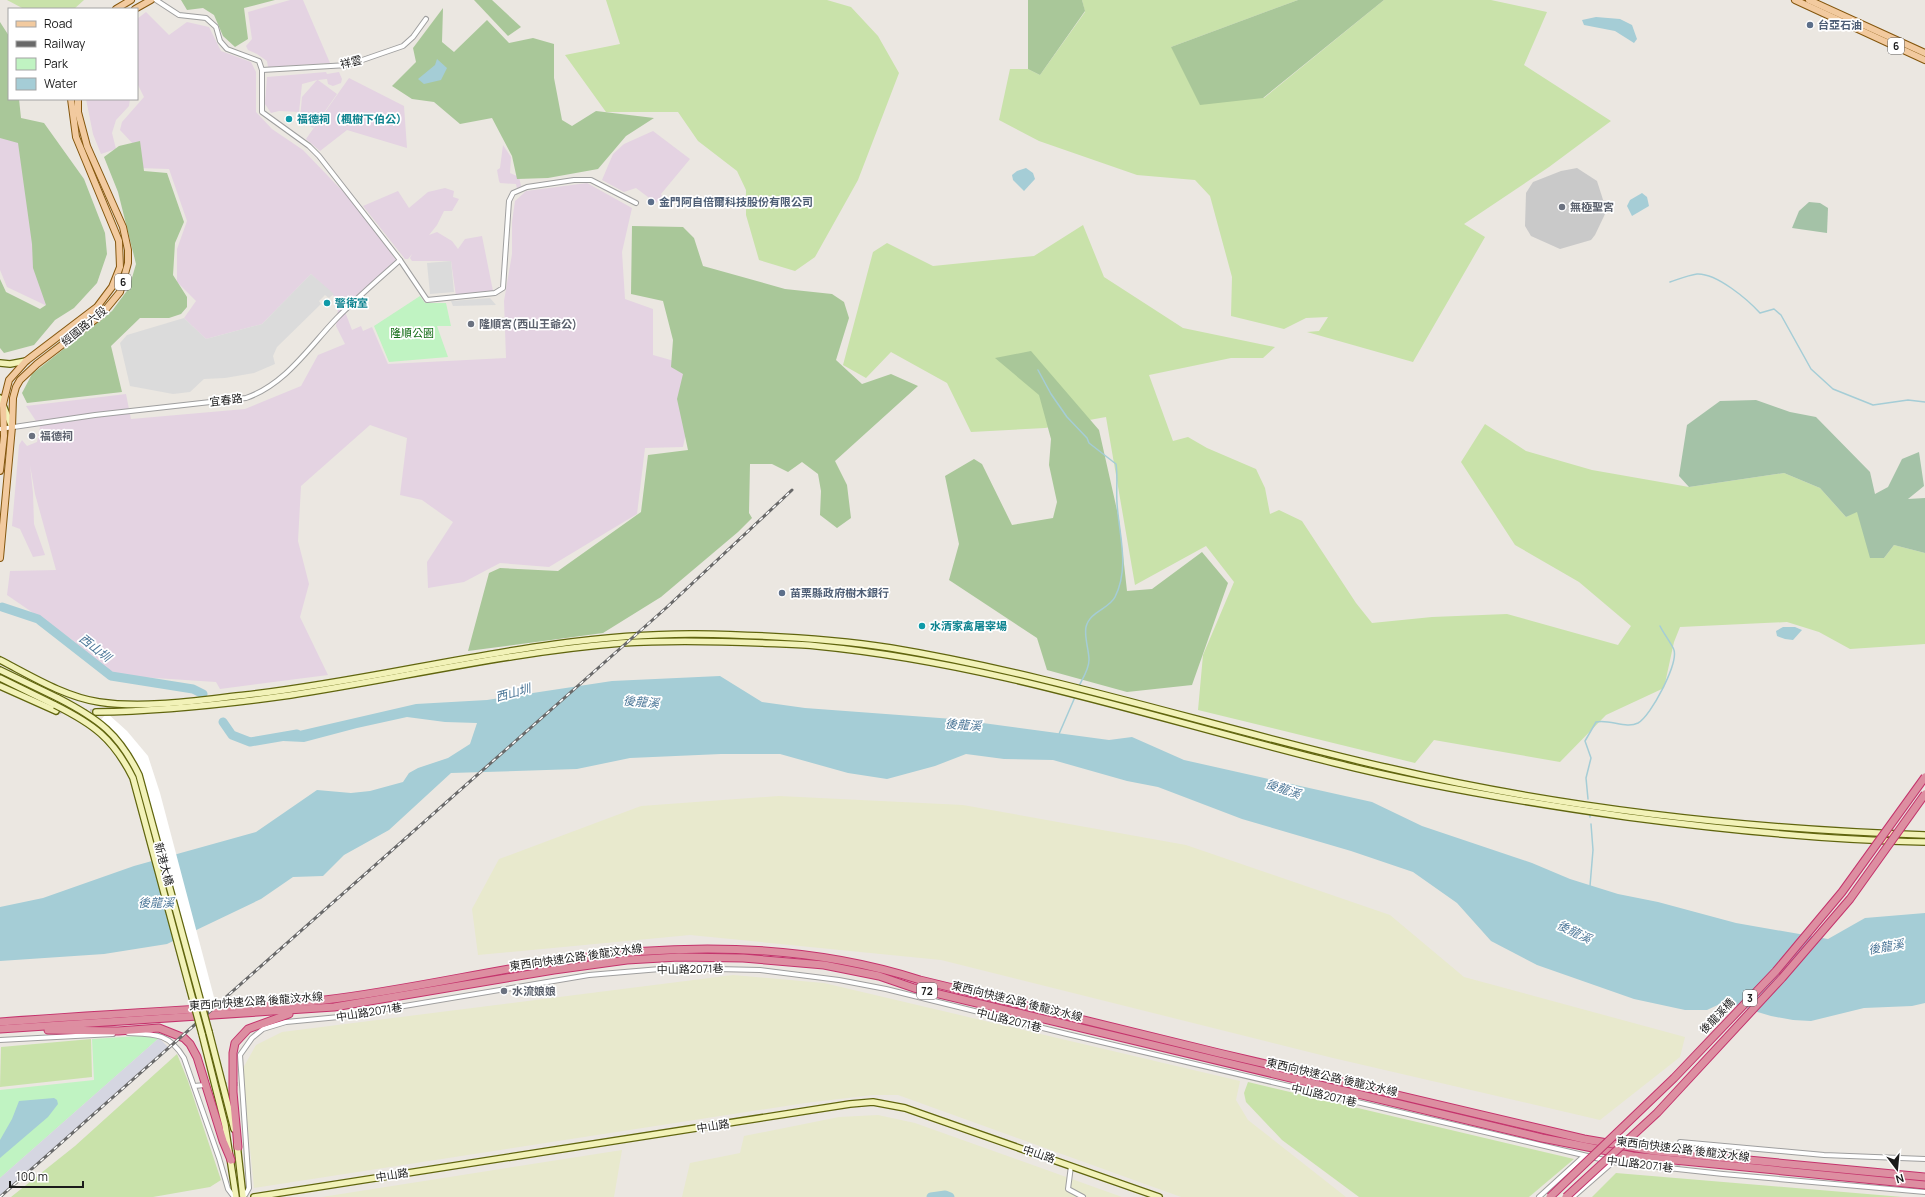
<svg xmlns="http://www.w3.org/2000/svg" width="1925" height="1197" font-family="Manrope,'Noto Sans TC',sans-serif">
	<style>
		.industrial { fill: #e4d3e2 }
		.religious { fill: #c9c9c9 }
		.farmland { fill: #e8e9cd }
		.grass { fill: #c9e2aa }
		.forest { fill: #a9c799 }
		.cemetery { fill: #a4c2a7 }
		.park { fill: #c0f3c2 }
		.parking { fill: #dbdbdb }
		.plaza { fill: #d5d6e1 }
		.water { fill: #a5cdd6 }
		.pier { fill: #fff }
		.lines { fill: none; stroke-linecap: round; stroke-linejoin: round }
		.stream { stroke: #a5cdd6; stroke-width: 1.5 }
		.river { stroke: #a5cdd6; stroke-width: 9 }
		.street-tunnel { stroke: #ccc8c3; stroke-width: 4; stroke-dasharray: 4 2; stroke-linecap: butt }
		.secondary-tunnel { stroke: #ccc8c3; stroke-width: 5.5; stroke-dasharray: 5.5 3; stroke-linecap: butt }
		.street-casing { stroke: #9f9f9f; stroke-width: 6 }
		.secondary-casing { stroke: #60650e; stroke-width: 8 }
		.primary-casing { stroke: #84560d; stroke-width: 8 }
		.highway-casing { stroke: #c4336c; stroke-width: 9 }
		.street { stroke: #fff; stroke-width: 4 }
		.secondary { stroke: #f2f2b8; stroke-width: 5.5 }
		.primary { stroke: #f2ca9f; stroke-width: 6 }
		.highway { stroke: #dd8ea1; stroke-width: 7 }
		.rail-casing { stroke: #696969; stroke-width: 3 }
		.rail { stroke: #fff; stroke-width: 1.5; stroke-dasharray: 4.5; stroke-linecap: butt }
		.secondary-bridge-casing { stroke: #60650e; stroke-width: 8; stroke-linecap: butt }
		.highway-bridge-casing { stroke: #c4336c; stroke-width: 9; stroke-linecap: butt }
		.secondary-bridge { stroke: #f2f2b8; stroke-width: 5.5 }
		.highway-bridge { stroke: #dd8ea1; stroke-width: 7 }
		.service-dot { fill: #5c6f8a; stroke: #fff; stroke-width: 1.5 }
		.culture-dot { fill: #0f9aa8; stroke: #fff; stroke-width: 1.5 }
		.worship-dot { fill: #6b7280; stroke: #fff; stroke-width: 1.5 }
		.labels { text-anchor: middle; stroke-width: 3.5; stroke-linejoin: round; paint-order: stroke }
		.shield { fill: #fff; stroke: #5f5f5f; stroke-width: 1 }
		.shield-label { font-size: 10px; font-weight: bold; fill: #1b1b1b }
		.service-label { font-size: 11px; font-weight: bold; fill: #4e5e75; stroke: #fff; text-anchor: start }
		.street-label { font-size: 11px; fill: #1b1b1b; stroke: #fff }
		.culture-label { font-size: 11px; font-weight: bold; fill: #0d838f; stroke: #fff; text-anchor: start }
		.worship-label { font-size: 11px; font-weight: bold; fill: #5b616d; stroke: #fff; text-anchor: start }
		.park-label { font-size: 11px; fill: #156d17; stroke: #fff }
		.water-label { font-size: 12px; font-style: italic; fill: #4e7899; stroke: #fff }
	</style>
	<rect width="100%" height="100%" fill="#ebe7e1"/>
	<g class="industrial">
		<path d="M290 0H303L330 63 268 67 267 61 257 54 248 50 246 46 252 39 248 12Z"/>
		<path d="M146 12 169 35 187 22 209 27 221 51 251 62 256 72V112L272 129 303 150 354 203 396 260 344 309 352 330 361 326 363 331 372 327 388 364 506 358 504 301 512 254V222L515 201 526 191 587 183 632 208 622 252 625 299 653 309V355L699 368 683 447 645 448 637 514 549 567 500 563 464 582 428 588 427 562 453 522 422 500 400 495 407 438 370 425 301 486 298 541 309 584 300 617 328 675 220 689 216 682 124 676 111 672 71 639 7 595 10 571 56 570 35 494 30 465 33 493 34 524 45 555 33 557 20 529 12 526 19 445 22 440 27 446 37 442 40 427 26 406 126 394 131 419 245 409 301 386 318 355 345 344 336 326 339 301 311 274 262 324 206 339 184 318 196 301 177 282V249L187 221 169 169 137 168 134 145 120 130 122 122 144 97 137 83V19Z"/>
		<path d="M326 72 327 74 339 72 342 79 341 83 333 86 328 84 327 79 318 80 337 94 313 128 300 119 302 97 317 80 302 84 299 112 279 111 271 113 265 104 267 77Z"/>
		<path d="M349 78 404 106 407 148 347 130 320 151 306 139Z"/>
		<path d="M86 99H130L129 106 116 120 112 133 116 149 101 154 93 134Z"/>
		<path d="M653 131 690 159 661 194 662 196 656 203 636 188 624 192 602 180 613 154 624 144Z"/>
		<path d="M0 134 20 141 47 306 7 287 0 270Z"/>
		<path d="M503 145 511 157 510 173 519 177 521 186 517 189 516 184 500 183 499 181 497 170 500 168Z"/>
		<path d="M445 188 454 191 453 197 459 199 452 211H444L437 225 429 235 437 232 452 241 458 249 465 239 482 236 493 291 456 296 451 261H412L410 258 412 254 408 259H405L363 206 398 191 409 208 428 192Z"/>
	</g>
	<path class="religious" d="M1577 168 1597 181 1605 206V214L1595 235 1591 240 1560 249 1531 236 1525 226 1526 193 1533 182 1561 171Z"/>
	<g class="farmland">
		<path d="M779 796 963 805 1186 845 1390 915 1464 977 1685 1037 1680 1057 1600 1120 1333 1058 941 960 690 935 478 955 472 909 499 859 641 806Z"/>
		<path d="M733 975 824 983 1240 1081 1236 1100 1248 1120 1346 1197H1181L898 1095H873L805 1103 254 1188 242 1070 256 1045 282 1032Z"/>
		<path d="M878 1115 915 1123 1122 1197H682L690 1163 740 1153 744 1136 839 1117Z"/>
		<path d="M622 1150 614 1197H322Z"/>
	</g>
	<g class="grass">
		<path d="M7 0H84L74 9H24Z"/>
		<path d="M606 0H827L851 7 878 36 899 73 858 180 815 257 795 271 759 260 746 215V190L737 171 698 141 678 112H606L565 55 620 44Z"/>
		<path d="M1082 0H1298L1171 47 1264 98 1384 0H1491L1547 12 1524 65 1611 121 1549 167 1464 224 1485 237 1413 362 1307 332 1319 331 1328 317 1306 318 1284 329 1231 316 1232 277 1210 196 1195 180 1137 175 1039 141 999 120 1010 69H1028L1040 75 1085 12Z"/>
		<path d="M1083 225 1104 277 1183 328 1275 347 1263 358H1231L1149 375 1173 441 1188 437 1207 448 1256 469 1265 488 1270 514 1279 510 1302 521 1356 603 1372 623 1432 617 1507 614 1618 645 1631 626 1579 582 1515 545 1461 462 1485 424 1526 451 1592 470 1689 487 1784 473 1820 488 1846 517 1857 511 1884 558 1894 545 1925 553V644L1850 649 1819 632 1787 622 1680 627 1674 642 1664 688 1606 715 1560 762 1434 740 1415 763 1198 710 1203 655 1234 582 1206 546 1135 585 1106 417 1045 428 971 432 947 383 891 352 866 378 843 365 873 252 887 243 933 266 1034 256Z"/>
		<path d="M91 1039 92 1077 0 1087 1 1047Z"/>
		<path d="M177 1054 188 1081 221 1180 210 1187 153 1197H11L75 1146Z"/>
		<path d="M1248 1082 1574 1159 1529 1197H1359L1282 1140 1246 1102 1244 1093Z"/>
		<path d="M1616 1173 1903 1197H1592Z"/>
	</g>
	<g class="forest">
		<path d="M181 0H275L244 8 248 39 235 47 223 36 214 15 203 8 187 10Z"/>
		<path d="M474 0H492L521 27 508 36Z"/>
		<path d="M1028 0H1082L1085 11 1040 75 1028 69Z"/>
		<path d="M1298 0H1384L1263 98 1200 105 1171 47Z"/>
		<path d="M443 8 442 42 454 52 487 20 509 43 533 38 554 44V78L562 120 572 126 596 111 654 118 626 136 598 169 548 178 517 179 512 156 492 118 460 124 434 102 412 99 392 86 416 62 413 48Z"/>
		<path d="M0 22 9 36V99H19L21 118 44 123 84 179 105 233 107 254 97 283 74 308 55 320 34 345 4 353 0 348V279L6 292 40 309 46 305 33 268 32 244 18 143 0 138Z"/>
		<path d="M140 141 144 171 167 173 184 222 175 243 173 275 187 297V307L181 314 169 318H140L111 346 122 392 27 403 22 393 32 374 112 311 129 288 136 264 118 192 104 157 119 146Z"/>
		<path d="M632 226 683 227 694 238 703 266 785 289 832 294 844 302 849 318 836 360 862 384 891 374 918 386 835 461 847 485 851 518 837 528 820 515 821 491 818 474 802 462 788 472 772 464H750L749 513 752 518 738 532 661 597 603 633 468 651 489 573 500 568 558 571 641 512 648 455 688 450 677 399 683 374 671 367 673 340 663 301 631 294Z"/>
		<path d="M1031 351 1099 430 1119 519 1127 591 1152 589 1202 552 1228 583 1192 685 1127 692 1047 670 1037 638 949 580 959 544 945 476 974 459 982 464 1012 525 1053 518 1057 502 1049 465 1051 439 1039 395 995 358Z"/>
	</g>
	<g class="cemetery">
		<path d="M1809 202 1820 203 1828 208 1827 233 1792 228 1799 211Z"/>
		<path d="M1756 400 1790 412 1816 417 1870 472 1875 494 1888 487 1902 459 1919 452 1924 486 1908 499 1925 498V553L1894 545 1884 558H1870L1857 512 1846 517 1820 488 1784 473 1689 487 1679 476 1687 425 1720 401Z"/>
	</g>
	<g class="park">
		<path d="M420 296 425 303H446L451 326H437L448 357 389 362 374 326Z"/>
		<path d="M138 1036 159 1038 0 1178V1090L94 1080 92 1039Z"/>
	</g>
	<g class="parking">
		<path d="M451 261 454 292 430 294 427 263Z"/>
		<path d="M311 274 334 294 329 298 325 295 319 301 321 304 277 347 273 356 275 364 254 373 225 378 204 379 190 392 173 394 130 386 120 343 127 335 184 318 206 339 262 324Z"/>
		<path d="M490 298 496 305 453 306 451 301Z"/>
	</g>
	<path class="plaza" d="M159 1038 168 1047 0 1197V1178Z"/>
	<g class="water">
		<path d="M1596 17 1620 19 1632 25 1637 39 1634 43 1615 31 1584 25 1582 20Z"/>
		<path d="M437 59 447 68 441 80 424 84 418 79 435 65Z"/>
		<path d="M1026 168 1033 173 1035 179 1024 191 1013 180 1012 175 1017 171Z"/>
		<path d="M1642 193 1647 197 1649 206 1632 216 1627 206 1630 200Z"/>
		<path d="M1783 627H1795L1802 630 1793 640 1785 639 1777 636 1776 631Z"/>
		<path d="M720 676 762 702 805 708 953 719 1109 740 1132 737 1184 760 1372 802 1422 826 1532 863 1570 879 1618 894 1658 902 1736 923 1828 939 1865 918 1925 913V1003L1912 1006 1864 1008 1811 1021 1793 1020 1771 1016 1724 1002 1707 1010H1685L1634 999 1537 965 1491 941 1457 903 1413 872 1351 851 1242 819 1158 787 1127 781 1053 760 1004 759 966 754 935 766 887 779 848 773 780 754H721L630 758 577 769 451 773 389 830 344 855 323 876 293 877 261 899 167 944 104 954 0 961V907L43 898 134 866 256 832 317 790 351 793 370 791 403 782 409 773 418 768 448 758 470 744 477 723 445 722 407 717 357 728 304 742 283 741 286 734 416 704 487 700 612 681Z"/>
		<path d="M54 1098 57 1100 58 1104 48 1117 0 1158V1140L12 1119 19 1101Z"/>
	</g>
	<path class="pier" d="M107 713 127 731 148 756 160 793 215 1001 197 1006 140 785 128 760 113 740 95 726Z"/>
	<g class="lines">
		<g class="stream">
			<path d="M1670 282C1679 279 1689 275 1697 274 1717 273 1748 300 1760 313L1774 309 1781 315 1811 369 1833 389 1873 405 1908 400 1925 402"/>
			<path d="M1038 370 1051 394 1067 417 1087 438 1089 443 1116 464C1118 477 1116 490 1117 503 1119 535 1130 567 1115 597 1109 609 1090 611 1086 627 1084 637 1089 650 1089 660 1089 669 1083 678 1079 686"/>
			<path d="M1059 734 1075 697"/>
			<path d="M1588 799 1586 778 1591 758 1585 741 1596 722C1610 719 1626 729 1638 723 1651 716 1678 664 1674 650 1673 646 1662 631 1660 626"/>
			<path d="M1590 814V817"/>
			<path d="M1590 886 1593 850 1591 824"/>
		</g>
		<g class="river">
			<path d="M2 607 38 619 111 676 193 689 203 694"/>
			<path d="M223 722 232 735 250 742 297 734"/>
			<path d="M931 1197 945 1195 950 1197"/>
		</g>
		<g class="street-tunnel">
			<path d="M205 1085 238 1084"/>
			<path d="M1678 1169 1680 1142"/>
		</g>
		<path class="secondary-tunnel" d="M56 711 96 712"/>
		<defs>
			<g id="street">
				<path d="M156 0 179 15 206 18 216 27 220 41 227 49 259 61 262 70V112L309 146 319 156 400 260 427 300 495 293 503 288 509 201 513 193 527 187 574 180H591L636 203"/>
				<path d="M262 70 348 65 403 46 413 37 426 19"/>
				<path d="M0 429 95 415 246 398C286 384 309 347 337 318 357 298 379 279 400 260"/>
				<path d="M128 1033C155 1034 169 1033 184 1058L219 1158 228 1189 234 1197"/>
				<path d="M0 1040 113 1034"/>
				<path d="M194 1086 205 1085"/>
				<path d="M1680 1142 1824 1155 1925 1159"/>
				<path d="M1071 1166 1068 1189 1083 1197"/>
				<path d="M244 1197 249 1188 240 1055 252 1038 263 1029 286 1022 339 1017 589 975 672 968 760 970 839 980 886 989 1067 1034 1613 1162 1723 1174 1925 1192"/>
				<path d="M1539 1197 1584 1156"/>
				<path d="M1573 1197 1613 1162"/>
			</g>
			<g id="secondary">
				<path d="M0 363 10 364 26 361"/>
				<path d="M0 398 12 427"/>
				<path d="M0 660C31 676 65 697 99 702 146 709 200 700 246 695 396 678 543 633 695 634 760 635 827 638 891 648 1059 676 1222 730 1389 768 1565 809 1745 829 1925 835"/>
				<path d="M0 670 58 698"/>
				<path d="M0 678 55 705"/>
				<path d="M0 686 56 711"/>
				<path d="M96 712C160 711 227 704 291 695 401 678 510 652 622 643 669 640 715 641 762 643 780 644 799 644 817 646 994 663 1163 721 1335 763 1431 787 1529 803 1628 817 1727 830 1825 840 1925 842"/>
				<path d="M209 1032 234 1129"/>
				<path d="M202 1034 225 1125 236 1197"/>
				<path d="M237 1144 243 1197"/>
				<path d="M254 1197 850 1104 873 1102 905 1108 1159 1197"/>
			</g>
			<g id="primary">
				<path d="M1795 0 1925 60"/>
				<path d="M1809 0 1925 53"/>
				<path d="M116 9 131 0"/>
				<path d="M135 9 151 0"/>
				<path d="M0 471 4 436 3 404 9 380 26 361 97 307 112 287 120 267 119 241 76 137 71 99"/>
				<path d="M0 558 12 427 13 398 16 387 20 380 37 364 101 315 120 292 128 263V250L123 227 87 146 78 112V99"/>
			</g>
			<g id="highway">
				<path d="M0 1022C67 1017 133 1013 200 1009 242 1006 284 1005 325 1000 407 990 487 971 569 959 684 943 808 944 920 980L1219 1053 1584 1139 1654 1151 1925 1177"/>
				<path d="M0 1029 334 1007 554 970 627 960 679 957 743 958 824 965 879 976 914 988 1542 1138 1633 1156 1925 1185"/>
				<path d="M48 1030 118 1031 159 1028 184 1038 190 1044 197 1057 223 1141 231 1160"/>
				<path d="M238 1147 233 1092V1053L235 1043 248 1029 289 1014"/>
			</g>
		</defs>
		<use href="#street" class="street-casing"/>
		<use href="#secondary" class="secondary-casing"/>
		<use href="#primary" class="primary-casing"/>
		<use href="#highway" class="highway-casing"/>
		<use href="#street" class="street"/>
		<use href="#secondary" class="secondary"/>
		<use href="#primary" class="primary"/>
		<use href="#highway" class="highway"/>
		<defs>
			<path id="rail" d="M0 1197 666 608 792 490"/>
		</defs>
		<use href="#rail" class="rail-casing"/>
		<use href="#rail" class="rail"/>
		<defs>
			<g id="secondary-bridge">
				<path d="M58 698C99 719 119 734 139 775L209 1032"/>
				<path d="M55 705C93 724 113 738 133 778L202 1034"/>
			</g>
			<g id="highway-bridge">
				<path d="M1550 1197 1674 1078 1776 971 1842 892 1925 777"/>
				<path d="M1566 1197 1657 1113 1782 978 1850 899 1925 794"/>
			</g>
		</defs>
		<use href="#secondary-bridge" class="secondary-bridge-casing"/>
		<use href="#highway-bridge" class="highway-bridge-casing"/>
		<use href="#secondary-bridge" class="secondary-bridge"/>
		<use href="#highway-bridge" class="highway-bridge"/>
	</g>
	<g class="service-dot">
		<circle cx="1810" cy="25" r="4"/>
		<circle cx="651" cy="202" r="4"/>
		<circle cx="782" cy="593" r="4"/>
	</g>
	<g class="culture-dot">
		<circle cx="289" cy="119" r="4"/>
		<circle cx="327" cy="303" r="4"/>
		<circle cx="922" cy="626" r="4"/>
	</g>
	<g class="worship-dot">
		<circle cx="1562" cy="207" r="4"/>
		<circle cx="471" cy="324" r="4"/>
		<circle cx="32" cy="436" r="4"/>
		<circle cx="504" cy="991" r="4"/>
	</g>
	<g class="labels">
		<g class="shield">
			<rect x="1888" y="38" width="16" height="16" rx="3"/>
			<rect x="115" y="274" width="16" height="16" rx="3"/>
			<rect x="917" y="983" width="20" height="16" rx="3"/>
			<rect x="1743" y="990" width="14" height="16" rx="3"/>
		</g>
		<g class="shield-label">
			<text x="1896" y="50">6</text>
			<text x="123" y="286">6</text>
			<text x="927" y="995">72</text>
			<text x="1750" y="1002">3</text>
		</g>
		<g class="service-label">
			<text x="1818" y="29">台亞石油</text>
			<text x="659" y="206">金門阿自倍爾科技股份有限公司</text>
			<text x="790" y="597">苗栗縣政府樹木銀行</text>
		</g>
		<g class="street-label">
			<text transform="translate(351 62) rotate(-14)" y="4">祥雲</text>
			<text transform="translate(84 326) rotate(-39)" y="4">經國路六段</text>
			<text transform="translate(226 400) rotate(-7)" y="4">宜春路</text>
			<text transform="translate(164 864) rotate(75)" y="4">新港大橋</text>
			<text transform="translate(576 957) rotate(-8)" y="4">東西向快速公路 後龍汶水線</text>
			<text transform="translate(690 969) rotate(-1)" y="4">中山路2071巷</text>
			<text transform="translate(256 1001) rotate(-4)" y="4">東西向快速公路 後龍汶水線</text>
			<text transform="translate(1017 1001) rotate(14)" y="4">東西向快速公路 後龍汶水線</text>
			<text transform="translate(369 1012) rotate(-9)" y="4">中山路2071巷</text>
			<text transform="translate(1717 1016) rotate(-46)" y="4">後龍溪橋</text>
			<text transform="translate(1009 1020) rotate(14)" y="4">中山路2071巷</text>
			<text transform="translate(1332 1077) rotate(13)" y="4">東西向快速公路 後龍汶水線</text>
			<text transform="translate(1324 1095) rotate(13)" y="4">中山路2071巷</text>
			<text transform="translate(713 1126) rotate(-9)" y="4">中山路</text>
			<text transform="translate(1683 1149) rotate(7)" y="4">東西向快速公路 後龍汶水線</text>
			<text transform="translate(1039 1154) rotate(19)" y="4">中山路</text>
			<text transform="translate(1640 1164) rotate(7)" y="4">中山路2071巷</text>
			<text transform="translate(392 1175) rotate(-9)" y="4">中山路</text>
		</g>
		<g class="culture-label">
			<text x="297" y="123">福德祠（楓樹下伯公）</text>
			<text x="335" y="307">警衛室</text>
			<text x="930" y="630">水清家禽屠宰場</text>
		</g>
		<g class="worship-label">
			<text x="1570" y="211">無極聖宮</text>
			<text x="479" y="328">隆順宮(西山王爺公)</text>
			<text x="40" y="440">福德祠</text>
			<text x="512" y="995">水流娘娘</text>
		</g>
		<g class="park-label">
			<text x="412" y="337">隆順公園</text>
		</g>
		<g class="water-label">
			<text transform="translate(95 648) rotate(38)" y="4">西山圳</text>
			<text transform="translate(513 693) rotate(-15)" y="4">西山圳</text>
			<text transform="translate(641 702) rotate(5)" y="4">後龍溪</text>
			<text transform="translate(963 725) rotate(4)" y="4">後龍溪</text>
			<text transform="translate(1283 789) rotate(19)" y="4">後龍溪</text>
			<text x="156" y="907">後龍溪</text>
			<text transform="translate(1574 932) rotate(26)" y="4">後龍溪</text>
			<text transform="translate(1886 947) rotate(-10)" y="4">後龍溪</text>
		</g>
	</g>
	<rect x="8" y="8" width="130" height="92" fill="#ffffff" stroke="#a4a4a4"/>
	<rect x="16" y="21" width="20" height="6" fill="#f2ca9f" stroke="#a4a4a4"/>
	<text x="44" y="28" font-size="12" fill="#1b1b1b">Road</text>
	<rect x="16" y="41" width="20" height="6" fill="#696969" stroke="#a4a4a4"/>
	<text x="44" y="48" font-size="12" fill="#1b1b1b">Railway</text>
	<rect x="16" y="58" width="20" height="12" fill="#c0f3c2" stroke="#a4a4a4"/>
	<text x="44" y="68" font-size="12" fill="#1b1b1b">Park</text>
	<rect x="16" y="78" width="20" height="12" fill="#a5cdd6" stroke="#a4a4a4"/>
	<text x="44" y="88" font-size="12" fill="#1b1b1b">Water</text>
	<g transform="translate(1897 1169) rotate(164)" stroke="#ffffff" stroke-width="3" paint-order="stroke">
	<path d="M0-3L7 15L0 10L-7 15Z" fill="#1b1b1b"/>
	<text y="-6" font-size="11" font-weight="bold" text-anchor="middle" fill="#1b1b1b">N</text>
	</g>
	<path d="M10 1181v6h73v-6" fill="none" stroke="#1b1b1b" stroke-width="2"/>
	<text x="16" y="1181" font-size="12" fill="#1b1b1b" stroke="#ffffff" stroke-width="3" paint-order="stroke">100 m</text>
</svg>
